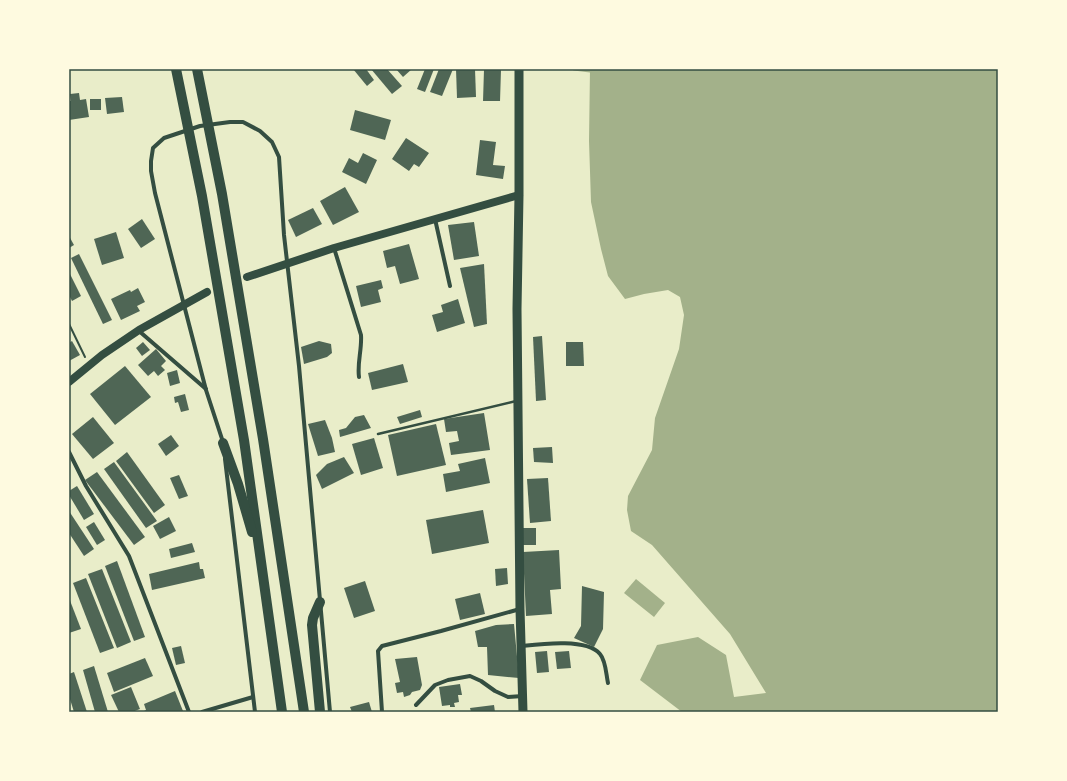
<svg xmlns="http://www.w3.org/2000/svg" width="1067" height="781" font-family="Cabin,sans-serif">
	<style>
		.water { fill: #a3b18a }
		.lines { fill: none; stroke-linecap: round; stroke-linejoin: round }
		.stream { stroke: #a3b18a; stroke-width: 3 }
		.building { fill: #4f6655 }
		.path { stroke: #344e41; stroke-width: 2 }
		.service { stroke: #344e41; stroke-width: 2.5 }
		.minor { stroke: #344e41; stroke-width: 4 }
		.secondary { stroke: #344e41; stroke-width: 8 }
		.trunk { stroke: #344e41; stroke-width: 9 }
		.motorway { stroke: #344e41; stroke-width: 10 }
		.neatline { fill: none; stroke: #344e41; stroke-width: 1.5 }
	</style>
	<rect width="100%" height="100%" fill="#e9edc9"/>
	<g class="water">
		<path d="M590 69H998V712H682L640 680 657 645 698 637 726 655 734 697 766 693 730 634 652 545 631 531 627 510 628 496 652 450 655 418 679 349 684 315 680 297 668 290 644 294 625 299 608 276 601 249 591 202 589 141Z"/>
		<path d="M636 579 665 603 654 617 624 593Z"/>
	</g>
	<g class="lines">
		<path class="stream" d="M574 69 590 71"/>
	</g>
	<g class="building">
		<path d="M353 69H366L374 80 367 86Z"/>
		<path d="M371 69H387L402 86 392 94Z"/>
		<path d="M396 69H412L403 77Z"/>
		<path d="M425 69H434L425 92 417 89Z"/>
		<path d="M439 69H453L442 96 430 92Z"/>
		<path d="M456 69H475L476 97 457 98Z"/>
		<path d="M484 69H501L500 101H483Z"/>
		<path d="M79 93 80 100 86 99 89 117 69 120V101H71L70 94Z"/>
		<path d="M122 97 124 112 107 114 105 98Z"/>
		<rect x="90" y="99" width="11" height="11"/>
		<path d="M355 110 391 120 385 140 350 130Z"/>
		<path d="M406 138 429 153 419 167 414 164 409 171 392 159Z"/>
		<path d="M480 140 496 142 493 165 505 166 503 179 476 175Z"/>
		<path d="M363 153 377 160 366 184 342 172 349 158 358 163Z"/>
		<path d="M345 187 359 212 333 225 320 201Z"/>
		<path d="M313 208 322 224 296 237 288 220Z"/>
		<path d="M142 219 155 239 141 248 128 229Z"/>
		<path d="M474 222 479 256 454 260 448 225Z"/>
		<path d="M116 232 124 258 102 265 94 239Z"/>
		<path d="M69 236 74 245 69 248Z"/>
		<path d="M409 244 419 279 400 284 395 266 387 268 383 251Z"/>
		<path d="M79 254 112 320 103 324 71 258Z"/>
		<path d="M484 264 487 324 474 327 460 268Z"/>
		<path d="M69 272 81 296 72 301 69 295Z"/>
		<path d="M381 280 383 288 378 290 381 302 361 307 356 286Z"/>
		<path d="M138 288 145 302 137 306 140 311 121 320 111 299 130 290 131 292Z"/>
		<path d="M458 299 465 323 437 332 432 315 443 312 441 305Z"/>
		<path d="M542 336 546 400 536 401 533 337Z"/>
		<path d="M72 341 80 355 69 361V343Z"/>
		<path d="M319 341 331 344 332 353 327 357 304 364 301 347Z"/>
		<path d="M143 342 150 350 142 356 136 348Z"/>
		<path d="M566 342H583L584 366H566Z"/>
		<path d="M156 349 166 361 161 366 165 370 158 376 154 371 148 376 138 365Z"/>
		<path d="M403 364 408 382 372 390 368 373Z"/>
		<path d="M125 366 151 397 115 425 90 394Z"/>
		<path d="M177 370 180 383 170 386 167 373Z"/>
		<path d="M185 394 189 410 181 412 178 402 175 403 174 397Z"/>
		<path d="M420 410 422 417 400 424 397 417Z"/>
		<path d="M484 413 490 450 451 455 449 443 459 441 457 431 446 432 444 419Z"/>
		<path d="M364 415 371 428 340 437 339 430 346 428 355 417Z"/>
		<path d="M93 417 114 443 93 459 72 434Z"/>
		<path d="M325 420 332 438 335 452 318 456 308 424Z"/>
		<path d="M436 424 446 465 397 476 388 435Z"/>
		<path d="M171 435 179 446 166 456 158 444Z"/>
		<path d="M374 438 383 468 361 475 352 444Z"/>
		<path d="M552 447 553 463 534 462 533 448Z"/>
		<path d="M127 452 165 505 154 513 116 461Z"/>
		<path d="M344 457 354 473 322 489 316 475 327 464Z"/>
		<path d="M485 458 490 483 446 492 443 474 460 471 458 464Z"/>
		<path d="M114 462 157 521 146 528 104 469Z"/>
		<path d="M97 472 145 537 134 545 85 480Z"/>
		<path d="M179 475 188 496 179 499 170 478Z"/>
		<path d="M548 478 551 521 530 523 527 479Z"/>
		<path d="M77 486 94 514 84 520 69 495V491Z"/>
		<path d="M483 510 489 543 432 554 426 520Z"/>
		<path d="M69 511 94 549 84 556 69 533Z"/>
		<path d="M169 517 176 531 160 539 153 526Z"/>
		<path d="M94 522 105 540 97 545 86 527Z"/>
		<rect x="523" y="528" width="13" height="17"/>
		<path d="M192 543 195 552 171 558 169 549Z"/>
		<path d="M559 550 561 589 550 590 552 614 526 616 523 552Z"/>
		<path d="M117 561 145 637 134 641 105 566Z"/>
		<path d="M199 562 200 569H203L205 578 152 590 149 574Z"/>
		<path d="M507 568 508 584 496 586 495 569Z"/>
		<path d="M102 569 131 642 117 648 88 574Z"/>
		<path d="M86 578 114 648 100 653 73 583Z"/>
		<path d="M365 581 375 611 354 618 344 588Z"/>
		<path d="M582 586 604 592 603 629 594 647 574 638 581 626Z"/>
		<path d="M480 593 485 614 460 620 455 599Z"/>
		<path d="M69 598 81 629 69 633Z"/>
		<path d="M514 624 519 678 488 675 487 647H478L475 631 496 625Z"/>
		<path d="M181 646 185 663 176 665 172 648Z"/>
		<path d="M547 651 549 672 537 673 535 652Z"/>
		<path d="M569 651 571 668 557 669 555 652Z"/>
		<path d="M417 657 422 685 420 690 412 692 410 695 404 697 403 692 397 693 395 683 400 682 395 659Z"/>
		<path d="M145 658 153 676 114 692 107 673Z"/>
		<path d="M94 666 108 712H95L83 670Z"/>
		<path d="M74 672 87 712H74L69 696V674Z"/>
		<path d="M460 684 462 695H458L459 702 454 703 455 707H450V705L442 706 439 687Z"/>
		<path d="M131 687 140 709 132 712H119L111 695Z"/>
		<path d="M175 691 183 711 142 712 146 710 144 704Z"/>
		<path d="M369 702 372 712H352L350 707Z"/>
		<path d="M494 705 495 712H471L470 708Z"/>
	</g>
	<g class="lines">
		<path class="path" d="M69 324 85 357"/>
		<path class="service" d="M378 434 516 401"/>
		<g class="minor">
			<path d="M435 219 450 286"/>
			<path d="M334 248 361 335C362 350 357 363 359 377"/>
			<path d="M139 331 206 389"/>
			<path d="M223 442 206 390 155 193 151 171V161L153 148 164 138 200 126 230 122H243L260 131 272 142 279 157 284 235 299 366 330 712"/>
			<path d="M69 452 86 486 129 556 189 712"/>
			<path d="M225 459 255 712"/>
			<path d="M522 646C540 644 587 638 600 654 606 661 606 674 608 683"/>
			<path d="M416 705 435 685 448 680 470 676 481 681 495 691 508 697 523 696"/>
			<path d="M202 712 253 697"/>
			<path d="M382 712 378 651 382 646 441 631 520 609"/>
		</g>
		<g class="secondary">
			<path d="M247 277 334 248 519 195"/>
			<path d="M69 382 102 355 139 330 207 292"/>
		</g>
		<path class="trunk" d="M519 69V195L517 309 520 609 523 712"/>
		<g class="motorway">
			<path d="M176 69 202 196 244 440 282 712"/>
			<path d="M197 69 222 194 263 439 304 712"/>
			<path d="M223 443 238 484 252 532"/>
			<path d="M320 712 312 625 313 618 320 602"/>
		</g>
	</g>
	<rect width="1067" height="781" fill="none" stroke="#fefae0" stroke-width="140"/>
	<rect x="70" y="70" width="927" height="641" class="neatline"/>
</svg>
